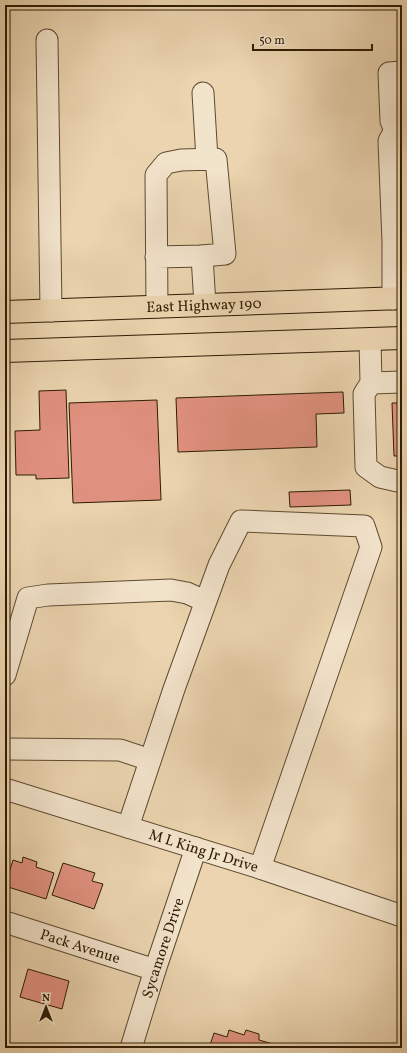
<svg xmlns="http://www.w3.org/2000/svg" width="407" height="1053" font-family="Vollkorn,serif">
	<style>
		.building { fill: #e1917f; stroke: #2e1c04 }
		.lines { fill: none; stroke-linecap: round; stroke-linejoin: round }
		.minor-casing { stroke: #5d4a2f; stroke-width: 23 }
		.major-casing { stroke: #2e1c04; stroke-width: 24 }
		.minor { stroke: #f2e3cb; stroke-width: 21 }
		.major { stroke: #ebd4af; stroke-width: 22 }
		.labels { text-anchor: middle; stroke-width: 3; stroke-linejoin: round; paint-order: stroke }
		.street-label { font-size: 15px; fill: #2e1c04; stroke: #f2e3cb }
	</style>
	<rect width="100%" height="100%" fill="#ebd4af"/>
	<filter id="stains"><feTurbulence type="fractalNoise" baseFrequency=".005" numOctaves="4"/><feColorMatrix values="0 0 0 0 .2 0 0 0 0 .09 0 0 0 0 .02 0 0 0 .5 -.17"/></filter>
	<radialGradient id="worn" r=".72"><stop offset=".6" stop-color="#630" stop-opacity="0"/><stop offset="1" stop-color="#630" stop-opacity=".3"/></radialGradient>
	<g class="building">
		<path d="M66 390 69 478 36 479V475H16L15 431 40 430 39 391Z"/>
		<path d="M343 392 344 413 316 414 317 447 178 452 176 398Z"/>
		<path d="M157 400 161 500 73 503 69 403Z"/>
		<path d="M392 403H402V456H394Z"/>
		<path d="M350 490 351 505 290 507 289 492Z"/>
		<path d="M23 857 37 862 36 867 54 873 46 899 5 886 13 860 22 863Z"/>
		<path d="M63 863 95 873 92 881 103 884 94 909 52 895Z"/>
		<path d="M28 969 69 981 62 1009 20 997Z"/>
		<path d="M229 1030 244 1035 246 1030 259 1034V1040L273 1044 272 1048H209L214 1033 227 1037Z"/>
	</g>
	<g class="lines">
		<defs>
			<g id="minor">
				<path d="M47 40 51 311"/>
				<path d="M203 93 207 159"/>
				<path d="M395 130 391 121 389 73 402 72"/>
				<path d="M202 256 205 305"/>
				<path d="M156 257 202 256 225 254 216 159 181 160 166 163 156 175 157 307"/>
				<path d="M393 299V242L389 141 395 130 402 127"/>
				<path d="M370 339 371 383 364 394 366 467 380 477 402 482"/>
				<path d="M371 383 402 382"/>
				<path d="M5 675 28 598 48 595 171 590 187 593 205 601"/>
				<path d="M5 749 120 750 150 760"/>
				<path id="s1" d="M5 789 260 868 402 916"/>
				<path d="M128 827 174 689 219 565 241 521 364 526 371 547 260 868"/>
				<path id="s2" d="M5 922 155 970"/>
				<path id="s3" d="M131 1048 155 970 196 848"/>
			</g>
			<g id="major">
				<path id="s4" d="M5 312 402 298"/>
				<path d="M5 351 402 338"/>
			</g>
		</defs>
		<use href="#minor" class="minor-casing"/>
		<use href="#major" class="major-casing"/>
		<use href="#minor" class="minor"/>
		<use href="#major" class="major"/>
	</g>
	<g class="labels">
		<g class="street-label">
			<text dy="5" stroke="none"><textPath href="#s4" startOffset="199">East Highway 190</textPath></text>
			<text dy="5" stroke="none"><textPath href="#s1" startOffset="208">M L King Jr Drive</textPath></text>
			<text dy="5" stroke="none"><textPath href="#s2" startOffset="79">Pack Avenue</textPath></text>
			<text dy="5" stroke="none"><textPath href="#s3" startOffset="105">Sycamore Drive</textPath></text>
		</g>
	</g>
	<rect width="407" height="1053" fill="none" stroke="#ebd4af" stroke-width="20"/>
	<rect x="6" y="6" width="395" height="1041" fill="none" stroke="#2e1c04" stroke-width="2"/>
	<rect x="10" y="10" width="387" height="1033" fill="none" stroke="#2e1c04"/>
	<g transform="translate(46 1007)" stroke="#f2e3cb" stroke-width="3" paint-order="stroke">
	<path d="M0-3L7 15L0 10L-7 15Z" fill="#2e1c04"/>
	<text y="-6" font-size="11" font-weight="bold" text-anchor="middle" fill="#2e1c04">N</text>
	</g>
	<path d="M253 44v6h119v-6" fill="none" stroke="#2e1c04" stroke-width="2"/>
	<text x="259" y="44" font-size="12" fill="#2e1c04" stroke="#f2e3cb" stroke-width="3" paint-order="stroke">50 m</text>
	<rect width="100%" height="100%" filter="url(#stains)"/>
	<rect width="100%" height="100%" fill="url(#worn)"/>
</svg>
